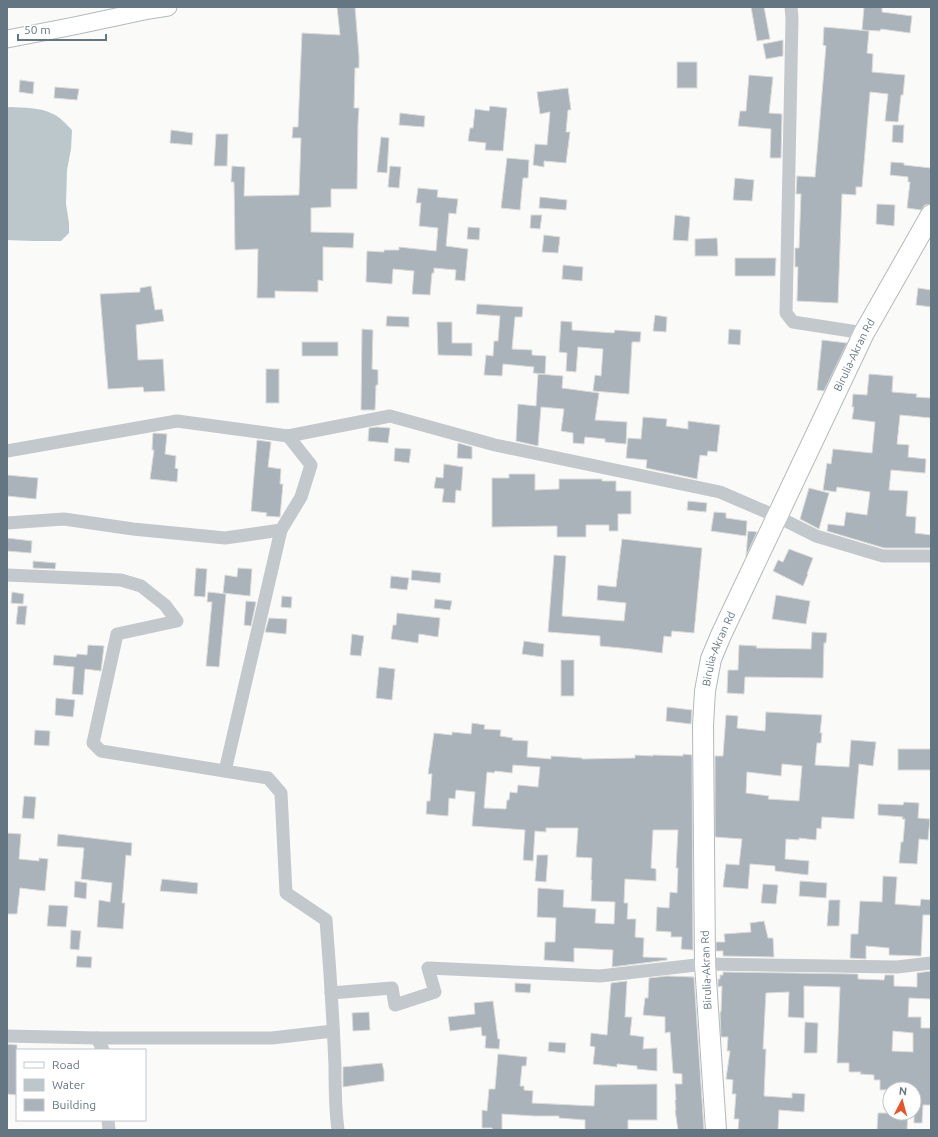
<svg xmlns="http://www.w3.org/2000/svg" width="938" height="1137" font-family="Ubuntu,sans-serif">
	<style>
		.water { fill: #bbc7cb }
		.building { fill: #aab3b9; stroke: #dcdcda; fill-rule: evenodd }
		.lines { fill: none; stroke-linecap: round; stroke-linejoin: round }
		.major-casing { stroke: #b5babe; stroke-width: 19 }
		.highway-casing { stroke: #b4b9bd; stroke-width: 22 }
		.minor { stroke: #c3c8cc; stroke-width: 13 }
		.major { stroke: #fff; stroke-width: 17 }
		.highway { stroke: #fff; stroke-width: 20 }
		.labels { text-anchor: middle; stroke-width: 4; stroke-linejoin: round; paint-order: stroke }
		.street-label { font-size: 11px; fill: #657683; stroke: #fff }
	</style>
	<rect width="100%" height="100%" fill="#fafaf8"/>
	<path class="water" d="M9 107C23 108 40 107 53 114 60 117 66 124 72 130L71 149 67 170 66 204 69 223V233L61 241H33L7 240V108Z"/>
	<g class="building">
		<path d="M337 7H355L359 56V68H355L354 108H359L358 123 357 189H331V207L311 208V232L354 233 353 248 323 247V281L318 280V292L275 291V298H257L258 249 235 250 234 182H231L232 166 245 167 244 196 299 195 301 138H292L293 127H298L302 33 340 35Z"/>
		<path d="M751 7H764L770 39 757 41Z"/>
		<path d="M864 7H882V12L912 16 910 33 881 29 880 31 862 30Z"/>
		<path d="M824 27 869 31 867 53 873 54 872 72 905 75 903 95H901L898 122 885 121 888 94 870 92 862 187H856V195L842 194 838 303 797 301 798 267H795V248H799L801 194H796L797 176 815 177 826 46 823 45Z"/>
		<path d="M783 40V56L766 59 763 44Z"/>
		<rect x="677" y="62" width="20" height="26"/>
		<path d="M749 75 773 77 769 113 782 114 781 158H770L771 129 738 126 740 111H746Z"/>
		<path d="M20 80 34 82 33 94 19 92Z"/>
		<path d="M55 87 79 89 77 100 54 98Z"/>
		<path d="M568 88 571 110H568L566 132H570L566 163 544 161V167L533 165 535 144 547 145 550 112 540 114 537 92Z"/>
		<path d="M490 106 507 108 503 151 485 150 486 143 468 141 470 128H473L475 109 489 111Z"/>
		<path d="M400 113 425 116 424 127 399 125Z"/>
		<path d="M893 125H904L903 143 892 142Z"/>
		<path d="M171 130 193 133 192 145 170 143Z"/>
		<path d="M216 134H228L227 166H214Z"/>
		<path d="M381 137 389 138 387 173 377 172Z"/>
		<path d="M507 158 529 160 528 178H523L520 210 501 208Z"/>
		<path d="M891 162 904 163V165L931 168V204L925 205 921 210 907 208 910 182H908V177L890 175Z"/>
		<path d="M390 166 401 167 399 188 388 187Z"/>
		<path d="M735 178 754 180 752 201 733 200Z"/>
		<path d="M418 188 438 190 437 197 458 199 456 214 449 213 446 246 468 249 465 281 455 280 456 270 434 268V273H432L430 295 412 294 414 271 393 269 392 284 366 282 367 251 384 252V250H399V247L436 251 438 228 419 226 421 203H416Z"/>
		<path d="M540 197 567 200 566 210 539 208Z"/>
		<path d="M877 204 895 205 894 226 876 224Z"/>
		<path d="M531 215H542L540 229 530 228Z"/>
		<path d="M675 215 690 217 688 241 673 240Z"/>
		<path d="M468 227 480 228 479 240 467 239Z"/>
		<path d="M544 235 560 237 558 253 542 252Z"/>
		<path d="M717 238 718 256H695V239Z"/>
		<path d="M735 258H776L775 276H735Z"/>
		<path d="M563 265 583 267 582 281 562 279Z"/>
		<path d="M151 286 155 310 162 309 164 321 136 325 138 360 163 359 165 391 144 392 143 387 108 389 100 294 140 292V288Z"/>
		<path d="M918 288 931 290V307L916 305Z"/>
		<path d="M477 304 523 307 522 317H515L512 349 532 350V355L546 356 545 374 533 373 534 367 503 364 502 376 484 375 486 355 493 356 494 341H498L500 316 476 314Z"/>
		<path d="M655 315 667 317 666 332 653 331Z"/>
		<path d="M387 316 409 317V327L386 326Z"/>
		<path d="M561 321 572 322V330L614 333 615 330 641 332 640 342H632L629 394 593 391 595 375 601 376 603 349 578 347 576 372 566 371 567 353 559 352Z"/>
		<path d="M437 322H452V343H472V356L438 355Z"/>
		<path d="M362 329 373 330 372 369 378 370V385H376L375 410H361Z"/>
		<path d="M729 329 741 330 740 345 728 344Z"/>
		<path d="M822 340 847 343 824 391 817 390Z"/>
		<rect x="302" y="342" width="36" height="14"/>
		<rect x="266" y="369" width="13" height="34"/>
		<path d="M538 374 563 376 562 388 599 393 595 420 627 422 626 444 605 442V439L585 437 584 444 573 443V433L561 431 564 409 541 407 538 446 516 441 518 404 536 406Z"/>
		<path d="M869 374 893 376 892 392 917 394 916 397 931 398V418L900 415 897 444 909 445 908 457 926 459 925 473 891 470 889 490 908 491 906 516 916 517 915 533 931 535V548H884L827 531 828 524 844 526 846 512 867 515 870 492 837 487 836 492 823 490 827 463 831 464 833 449 872 453 875 422 852 419 854 407H852L853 394 867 395Z"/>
		<path d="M643 417 667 419 666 426 688 429V421L720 425 717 452 708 451 707 456 700 455 697 479 646 468 647 460 626 458 628 438 641 439Z"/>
		<path d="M377 427 390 428 388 443 368 441 369 428Z"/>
		<path d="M153 433 167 434 165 454 176 456 175 468 178 469 177 482 150 479 154 450H152Z"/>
		<path d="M257 440 271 442 268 467 281 469 280 484H283L280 517 266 516 267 513 251 511Z"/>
		<path d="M458 443 472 447V459L457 458Z"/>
		<path d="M395 448 411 449 409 463 394 461Z"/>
		<path d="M444 464 463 467 461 491 456 490 455 503 442 502 444 489 434 488 436 477 443 478Z"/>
		<path d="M509 474H535V490L559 489V479H602V481H616V491H631V514H618V531H609V525H586V537H557V526L492 527V478H509Z"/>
		<path d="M7 475 38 478 36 499 7 496Z"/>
		<path d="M809 488 829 493 819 529 800 519Z"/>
		<path d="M688 501 707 503 706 512 687 510Z"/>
		<path d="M714 512 726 513V518L747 521 746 536 711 531Z"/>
		<path d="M748 531 757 532 746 556Z"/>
		<path d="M7 538 32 541 31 553 7 551Z"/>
		<path d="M622 539 702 548 694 633 672 631 671 637 664 636 662 653 632 649 600 646V636L548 632 554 555 566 556 562 616 624 621 626 603 597 600 598 585 616 587Z"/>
		<path d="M789 549 813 558 807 574H808L803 586 773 571 778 560 783 562Z"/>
		<path d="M33 561 56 563 55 569 33 568Z"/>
		<path d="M196 568 207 569 205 597 194 596Z"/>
		<path d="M238 568 252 569 250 596 223 593 225 575 237 577Z"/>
		<path d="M412 570 441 573 440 583 411 580Z"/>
		<path d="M391 576 409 578 407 590 390 588Z"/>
		<path d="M12 592 24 594 23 604 11 603Z"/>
		<path d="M208 592 226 594 219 667 206 666 212 602H207Z"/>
		<path d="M776 595 810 601 806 624 772 619Z"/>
		<path d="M282 596 292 597 291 608 281 607Z"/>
		<path d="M435 599 452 601 450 610 434 608Z"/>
		<path d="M246 601 256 602 251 626 244 625Z"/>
		<path d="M18 606H27L25 625 16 624Z"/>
		<path d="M397 613 440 618 438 637 419 634 418 643 391 639 393 625H396Z"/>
		<path d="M269 618 287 619 286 634 265 632Z"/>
		<path d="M812 632 827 633 826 643H824L823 678 745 677 744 694 727 693 728 670H738L739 645 757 646 756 648 811 649Z"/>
		<path d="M352 634 364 636 361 656 350 655Z"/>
		<path d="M524 641 544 644 543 657 522 654Z"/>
		<path d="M88 645 104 646 101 671 85 669 83 695 72 694 74 667 53 665 54 655 76 657 77 654 87 655Z"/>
		<rect x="561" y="660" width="13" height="36"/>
		<path d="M379 667 395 669 392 700 376 698Z"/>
		<path d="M56 698 75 700 73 717 55 715Z"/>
		<path d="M667 707 692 710 691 724 666 721Z"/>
		<path d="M766 712 822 715 820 733H822L821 743H817L815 765 849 767 851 740 876 742 873 766 859 764 854 819 822 817 821 829 817 828 816 840 799 838V840L786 839 785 859 809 861 808 875 775 871V866L750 864 748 889 723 887 726 864 739 865 742 839 715 837V756H723L726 715 738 716 737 728 765 731ZM782 764 802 766 799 801 768 799 769 796 746 793 747 772 781 776Z"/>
		<path d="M472 723 485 725 484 729 501 730 500 736 513 738 512 740 528 741 527 757 551 759V756L582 758V759L635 758V755L653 756V755L683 756V754L692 755 693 950 681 949 682 937H671V932L656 931 657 907 669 908 670 892 677 893 678 868H676L678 830H653L651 868 656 869V881L625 879 624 903H628L627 919H636L635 937 644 938 643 957 667 958V960L612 967 613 950 574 948V962L544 960 545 942H555L556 918 537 917 538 888 564 890 563 907 596 909 595 923 614 924 615 902 591 901 592 880H591L592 858 576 857 578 828H546V832L535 831 533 861 523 860 525 830 472 826 475 792 456 790 455 799 449 798 448 816 426 814 427 801H430L432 774H428L434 733 452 735V732L471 734ZM513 765 540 767 538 787 518 785 517 793 510 792 509 800H507L506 809 484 808 487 772 494 773 495 771 512 773Z"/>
		<path d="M35 730 50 731 49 746 34 745Z"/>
		<rect x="898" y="749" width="33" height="21"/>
		<path d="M24 796 36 797 34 819 22 818Z"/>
		<path d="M904 802 919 803 918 818 930 819 928 840 919 839 917 864 899 863 901 842H903L905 819H902L903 817 878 815V804L903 805Z"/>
		<path d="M7 833 21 834 19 859 39 861V858L48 859 45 891 20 888 17 914H7Z"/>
		<path d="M58 834 132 843 131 856 126 855 122 903H125L123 929 97 927 99 900 110 902 112 883 81 879 84 848 57 846Z"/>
		<path d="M537 855H548L546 882 535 881Z"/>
		<path d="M883 876 897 877 895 904 920 906 921 899 931 900V915H923L921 956 889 955V948L866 946V959L850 958 851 934H858L860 901 882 902Z"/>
		<path d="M162 879 198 883 197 894 160 891Z"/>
		<path d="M75 881 87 883 86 899 74 897Z"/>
		<path d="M800 881 827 883 826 898 799 896Z"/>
		<path d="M763 884 778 885 776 904 761 903Z"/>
		<path d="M829 900H840L839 926H827Z"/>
		<path d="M49 905 68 906 66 927 47 926Z"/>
		<path d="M764 921 768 938H773L774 957 723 956V951H716V942H725L724 934 751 932 750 923Z"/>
		<path d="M71 930 81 931 79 950 70 949Z"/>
		<path d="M77 956 92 957 91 968 76 967Z"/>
		<path d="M931 971V999L909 998 908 1017H921V1028H931V1105H923L922 1123H914V1089L880 1090V1080H874V1075L860 1074 861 1072H849V1063H837L840 987 804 986V1018L788 1017 789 992 766 993 763 1049H766L764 1096 792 1098V1093L805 1094 804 1112 779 1110 778 1130H738L739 1119H734L736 1094H732L733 1080 726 1079 730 1051H727L728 1037H721L720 1012H721L722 986 718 987V979H720V975H723V972L858 974V979L884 980 885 975H894V986L917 987V973ZM893 1031 913 1033V1052L892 1051Z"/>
		<path d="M667 976 694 977 704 1130H678L675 1110H676L675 1100H676L675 1084H682V1074L673 1073 670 1032 665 1033V1017L643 1015 645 998H648L649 978Z"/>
		<path d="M627 981 625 1017H632L630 1035 644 1037 643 1049 657 1048V1071L637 1069V1066L617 1064V1067L593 1064 595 1047 590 1046 591 1033 607 1035 611 983Z"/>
		<path d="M515 983 531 984 530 993 515 992Z"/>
		<path d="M493 1001 498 1039H500L499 1049 485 1048 486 1036H482L481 1027 450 1031 448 1017 475 1014 474 1003Z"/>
		<path d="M369 1012 370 1030 353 1031 352 1013Z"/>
		<path d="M805 1022 818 1023 817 1053H804Z"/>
		<path d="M549 1042 566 1043 565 1053 548 1051Z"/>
		<path d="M7 1044 17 1045V1095L7 1094Z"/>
		<path d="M498 1054 527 1057 526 1066H522L520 1086H524V1090L533 1091 532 1103 594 1106 595 1085 657 1084V1120H628V1130H585V1120L559 1118V1116H534L502 1114V1130H493L492 1128H482V1110L487 1111 489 1089H495Z"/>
		<path d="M382 1063 384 1071V1081L343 1087V1067Z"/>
		<path d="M878 1113H908L907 1130H877Z"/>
	</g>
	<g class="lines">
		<defs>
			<path id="major" d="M7 39 74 26 149 10 168 7"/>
			<g id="highway">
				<path id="s1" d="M716 1130 705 964 703 725 705 691 711 659 721 635 864 333 931 215"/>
			</g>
		</defs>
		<use href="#major" class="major-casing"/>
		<use href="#highway" class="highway-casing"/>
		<g class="minor">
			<path d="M791 7 792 18 786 313 793 322 864 333"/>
			<path d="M7 451 177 421 288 436 390 416 495 445 720 492 778 517 816 536 883 556H931"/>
			<path d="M7 523 64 519 133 529 225 538 281 530 301 497 311 465 288 436"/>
			<path d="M7 575 121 580 141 586 165 605 177 621 117 634 93 743 101 751 268 778 281 793 286 893 326 920C330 969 333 1017 335 1066 335 1088 335 1108 338 1130"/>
			<path d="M225 771 281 530"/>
			<path d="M331 993 392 988 395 1005 435 992 428 968 600 976 705 964 897 967 931 963"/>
			<path d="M7 1036 97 1038H272L333 1031"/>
			<path d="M97 1038 103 1050"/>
			<path d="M108 1120 109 1130"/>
		</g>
		<use href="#major" class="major"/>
		<use href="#highway" class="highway"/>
	</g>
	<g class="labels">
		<g class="street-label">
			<text dy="4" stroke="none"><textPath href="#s1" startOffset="808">Birulia-Akran Rd</textPath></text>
			<text dy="4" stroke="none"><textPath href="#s1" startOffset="484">Birulia-Akran Rd</textPath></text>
			<text transform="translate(706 970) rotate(-92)" y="4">Birulia-Akran Rd</text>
		</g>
	</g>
	<rect width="938" height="1137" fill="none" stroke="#657683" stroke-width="16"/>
	<rect x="16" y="1049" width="130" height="72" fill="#ffffff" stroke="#c1c8cd"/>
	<rect x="24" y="1062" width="20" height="6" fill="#ffffff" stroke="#c1c8cd"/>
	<text x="52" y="1069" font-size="12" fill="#657683">Road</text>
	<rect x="24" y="1079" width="20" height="12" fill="#bbc7cb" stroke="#c1c8cd"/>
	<text x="52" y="1089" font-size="12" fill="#657683">Water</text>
	<rect x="24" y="1099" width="20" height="12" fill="#aab3b9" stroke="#c1c8cd"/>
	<text x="52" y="1109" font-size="12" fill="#657683">Building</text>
	<g transform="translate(902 1101) rotate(6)"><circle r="19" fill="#ffffff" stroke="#c1c8cd"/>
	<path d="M0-3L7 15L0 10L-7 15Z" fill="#e4572e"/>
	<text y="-6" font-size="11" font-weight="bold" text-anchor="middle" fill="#657683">N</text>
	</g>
	<path d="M18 34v6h88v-6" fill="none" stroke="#657683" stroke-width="2"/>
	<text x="24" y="34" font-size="12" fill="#657683" stroke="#ffffff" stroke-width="3" paint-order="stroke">50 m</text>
</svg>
